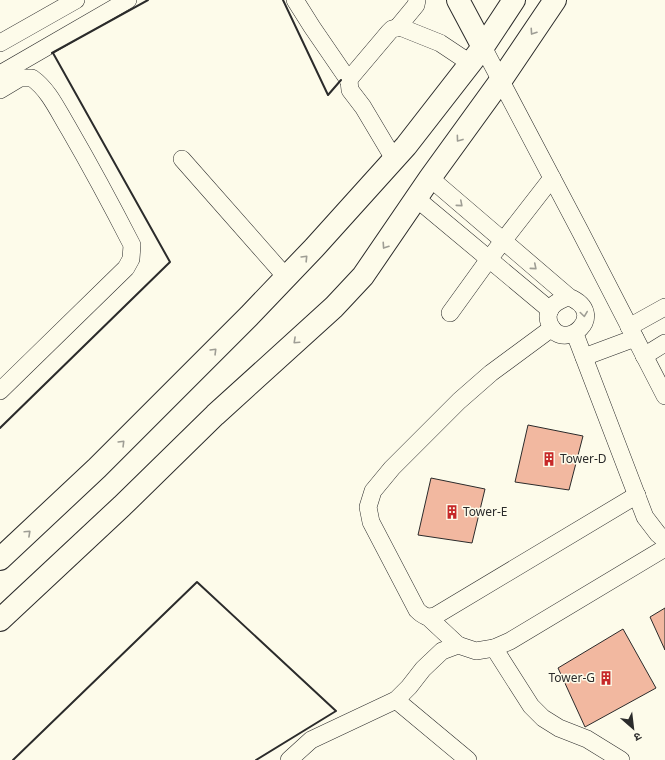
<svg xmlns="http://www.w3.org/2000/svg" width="665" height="760" font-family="'Noto Sans','Noto Sans Devanagari',sans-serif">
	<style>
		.building { fill: #f2b8a0; stroke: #2b2b2b }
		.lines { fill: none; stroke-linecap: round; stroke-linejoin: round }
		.minor-casing { stroke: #2b2b2b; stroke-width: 18 }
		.tertiary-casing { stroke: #2b2b2b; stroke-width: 24 }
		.minor { stroke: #fdfbea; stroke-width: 17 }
		.tertiary { stroke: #fdfbea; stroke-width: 22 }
		.wall { stroke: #2b2b2b; stroke-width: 2 }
		.oneway { stroke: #9e9d94 }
		.labels { text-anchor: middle; stroke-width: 3; stroke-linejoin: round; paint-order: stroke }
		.poi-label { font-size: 12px; fill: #2b2b2b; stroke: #fdfbea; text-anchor: start }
	</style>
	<rect width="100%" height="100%" fill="#fdfbea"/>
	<g class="building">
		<path d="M528 425 583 436 569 490 515 482Z"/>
		<path d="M431 478 485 489 472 543 418 535Z"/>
		<path d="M665 608V650L650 617Z"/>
		<path d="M623 629 656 688 585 727 558 668Z"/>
	</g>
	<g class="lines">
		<defs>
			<g id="minor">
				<path d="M295 0 312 27 349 81"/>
				<path d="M397 28 416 5 417 0"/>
				<path d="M0 43 76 0"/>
				<path d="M483 47 580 231 665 396"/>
				<path d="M0 74 128 0"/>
				<path d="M0 90 20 78H32C49 90 58 111 69 129 91 167 112 206 132 245L131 259 126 268 0 391"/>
				<path d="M182 159 286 277"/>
				<path d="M394 159 363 107 350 90 349 81 351 77 389 32 392 29 400 27 440 43 470 63"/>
				<path d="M430 178 569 297C610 314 564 354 550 325 543 309 556 301 569 297"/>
				<path d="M417 199 550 310"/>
				<path d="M450 313 489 259 552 178"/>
				<path d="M629 327 665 307"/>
				<path d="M552 328 491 373 459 401 392 468 373 491 368 507 371 522 417 610C423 616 427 618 435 616L637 495"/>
				<path d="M575 334 645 517 658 534 665 540"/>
				<path d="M644 356 665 343"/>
				<path d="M584 357 635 338"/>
				<path d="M429 618 458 645"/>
				<path d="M494 648 531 706 543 718 559 728 587 739 621 760"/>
				<path d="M396 700 468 760"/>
				<path d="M289 760 311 740 396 700 409 687 423 669 442 651 458 645 476 651 494 648 510 641 665 548"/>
			</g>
			<g id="tertiary">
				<path d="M458 0 483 47"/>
				<path d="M0 559 97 468 249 316 314 248 406 146 483 47 514 0"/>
				<path d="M0 620 122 506 215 415 334 307 363 276 430 178 501 80 555 0"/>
			</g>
		</defs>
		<use href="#minor" class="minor-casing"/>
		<use href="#tertiary" class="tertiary-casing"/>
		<use href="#minor" class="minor"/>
		<use href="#tertiary" class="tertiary"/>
		<g class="wall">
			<path d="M283 0 328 95 341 80"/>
			<path d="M52 53 148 0"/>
			<path d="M0 428 170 262 53 53"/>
			<path d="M13 760 197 582 336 711 256 760"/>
		</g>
	</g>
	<defs><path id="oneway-chevron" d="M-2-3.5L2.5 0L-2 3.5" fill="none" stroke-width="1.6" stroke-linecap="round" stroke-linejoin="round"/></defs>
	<g class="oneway">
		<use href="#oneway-chevron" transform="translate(533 32) rotate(124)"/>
		<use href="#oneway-chevron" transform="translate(459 139) rotate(126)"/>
		<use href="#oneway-chevron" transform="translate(460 204) rotate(41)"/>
		<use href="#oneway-chevron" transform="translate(385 246) rotate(124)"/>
		<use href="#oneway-chevron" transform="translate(305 258) rotate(-46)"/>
		<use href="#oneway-chevron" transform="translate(534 267) rotate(40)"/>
		<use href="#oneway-chevron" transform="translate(584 314) rotate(82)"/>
		<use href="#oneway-chevron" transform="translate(296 341) rotate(137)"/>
		<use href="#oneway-chevron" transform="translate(214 351) rotate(-45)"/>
		<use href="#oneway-chevron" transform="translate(122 443) rotate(-45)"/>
		<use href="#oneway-chevron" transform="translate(28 533) rotate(-43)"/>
	</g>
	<defs>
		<symbol id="building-bare" viewBox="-9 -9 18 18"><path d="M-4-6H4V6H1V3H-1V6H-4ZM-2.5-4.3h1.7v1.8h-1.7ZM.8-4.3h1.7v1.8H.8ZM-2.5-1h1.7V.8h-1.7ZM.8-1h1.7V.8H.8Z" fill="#c62828" stroke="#fdfbea" stroke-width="2.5" paint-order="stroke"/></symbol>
	</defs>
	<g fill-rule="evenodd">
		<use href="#building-bare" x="539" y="449" width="20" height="20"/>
		<use href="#building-bare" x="442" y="502" width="20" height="20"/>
		<use href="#building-bare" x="596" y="668" width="20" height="20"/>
	</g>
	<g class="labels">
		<g class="poi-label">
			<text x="560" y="463">Tower-D</text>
			<text x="463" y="516">Tower-E</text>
			<text x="595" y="682" text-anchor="end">Tower-G</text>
		</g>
	</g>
	<g transform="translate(633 728) rotate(152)" stroke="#fdfbea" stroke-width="3" paint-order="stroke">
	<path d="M0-3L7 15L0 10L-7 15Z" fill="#2b2b2b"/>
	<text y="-6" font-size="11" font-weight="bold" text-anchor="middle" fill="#2b2b2b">उ</text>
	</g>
</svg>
